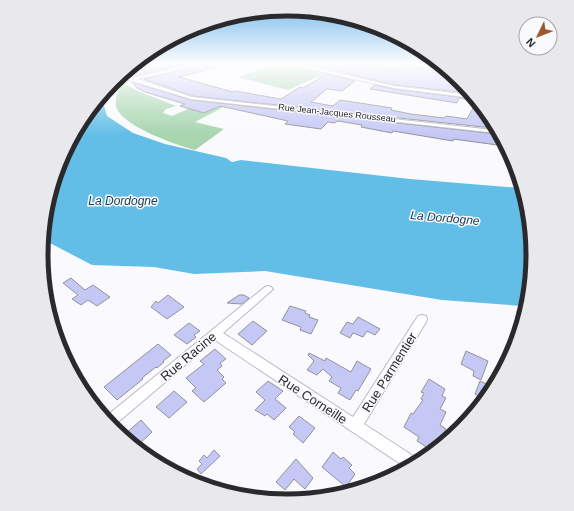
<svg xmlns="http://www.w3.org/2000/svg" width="574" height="511" font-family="Helvetica,sans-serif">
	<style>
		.green { fill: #a6d5ae }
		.water { fill: #63bee7 }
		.building { fill: #c5c8f5; stroke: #91929a }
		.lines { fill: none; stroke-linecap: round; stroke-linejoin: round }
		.street-casing { stroke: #b9bac2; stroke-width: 2 }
		.secondary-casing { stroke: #b9bac2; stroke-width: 2 }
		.street { fill: #fff; fill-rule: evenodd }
		.secondary { fill: #fff; fill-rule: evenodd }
		.labels { text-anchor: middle; stroke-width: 3; stroke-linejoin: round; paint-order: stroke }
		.far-street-label { font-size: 9px; fill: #2a2a2d; stroke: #fafafe }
		.water-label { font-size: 12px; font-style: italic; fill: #194153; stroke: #fafafe }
		.near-street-label { font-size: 13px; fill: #2a2a2d; stroke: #fafafe }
		.rim { fill: none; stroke: #2a2a2d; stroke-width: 5 }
	</style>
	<rect width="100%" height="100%" fill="#fafafe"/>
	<g class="green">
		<path d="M278 63H284L327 73 288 90 238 77Z"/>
		<path d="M122 83 140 92 176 106 166 109 163 113 172 116 206 101 231 103 195 122 224 129 195 150C176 145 125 127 117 109 113 100 119 90 122 83Z"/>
	</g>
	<path class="water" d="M104 94 103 102 107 116 133 133 165 144 226 158 232 162 241 160 410 179 520 188 533 256 523 306 442 300 265 271 194 274 154 267 92 265 44 240 59 161Z"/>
	<g class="building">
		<path d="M161 63H190L133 76 125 73 133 68Z"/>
		<path d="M208 63H221V66L179 77 233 92 235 91 281 99 300 87 303 88 310 84 326 74 355 81 342 91 327 89 311 102 333 106 340 100 392 108 391 110 411 114 444 118 446 116 467 119 476 103 493 128 192 96 144 79Z"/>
		<path d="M305 63H354L399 69V66L444 70 461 81 469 93 394 85Z"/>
		<path d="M132 82 191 100 497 134 505 146 453 139V141L393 131 392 133 361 127 362 125 338 121 334 123 328 122 321 129 285 124 288 121 220 106 204 113 180 106 185 104 145 92 137 88Z"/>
		<path d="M374 85 394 89 473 99 474 101 459 98 457 103 370 89Z"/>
		<path d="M71 278 85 290 93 285 110 297 97 306 88 300 81 305 72 299 78 295 63 283Z"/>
		<path d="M168 295 184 307 167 319 151 307 156 301 158 303Z"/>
		<path d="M239 295H244L249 298 242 304 227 303Z"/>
		<path d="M290 306 306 311 305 313 310 315 309 317 318 320 311 334 300 330 301 327 282 320Z"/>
		<path d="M358 317 380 329 375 335 367 331 363 337 353 333 350 338 340 333 347 322 353 324Z"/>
		<path d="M253 321 267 331 252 345 238 334Z"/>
		<path d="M189 323 200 331 194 335 196 337 187 344 174 335Z"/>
		<path d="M158 344 171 355 163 361 164 362 157 368 156 367 142 378 143 379 117 400 104 387Z"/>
		<path d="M215 349 226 359 220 363 222 366 217 370 224 377 222 379 226 383 204 402 192 391 196 388 186 378 204 364 200 361Z"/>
		<path d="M466 351 488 361 481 380 473 376 474 371 461 364Z"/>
		<path d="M309 353 325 361 326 358 351 372 357 361 371 369 358 391 356 390 350 400 338 393 341 388 329 381 332 377 323 369 317 375 307 370 314 361 308 355Z"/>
		<path d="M429 379 445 389 442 396 446 398 440 409 446 412 440 425 446 429 438 445 431 450 417 441 419 437 404 427 411 413 413 414 423 400 421 399 424 393 421 392Z"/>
		<path d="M268 381 283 391 275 399 286 408 274 420 267 414 265 416 255 410 265 400 256 392Z"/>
		<path d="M480 381 491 386 482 398 475 394Z"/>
		<path d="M174 391 187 402 169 418 156 407Z"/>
		<path d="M299 416 315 428 303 443 293 434 295 432 289 427Z"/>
		<path d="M141 420 152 432 137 446 124 435Z"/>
		<path d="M214 450 220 456 201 474 197 469 202 464 199 461 204 455 207 458Z"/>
		<path d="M333 452 341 459 343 457 352 465 349 468 355 474 346 487 322 467Z"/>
		<path d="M296 459 313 478 305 489 294 479 285 490 276 482Z"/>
	</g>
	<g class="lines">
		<defs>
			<g id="street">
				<path d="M198 63H207L138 79 192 97 494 130 496 133 191 99 119 77 122 75 133 78Z"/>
				<path d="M285 63H294L394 86 471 95 473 98 394 88Z"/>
				<path d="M268 286 271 287 273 289 271 291 223 333 353 417 418 316 422 315 426 316 427 319 426 322 364 424 418 459 405 467 215 340 111 428 104 418 265 287Z"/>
			</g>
			<path id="secondary" d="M379 63C394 63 432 61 443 69Z"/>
		</defs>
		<use href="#street" class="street-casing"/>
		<use href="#secondary" class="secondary-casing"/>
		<use href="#street" class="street"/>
		<use href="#secondary" class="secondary"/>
	</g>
	<linearGradient id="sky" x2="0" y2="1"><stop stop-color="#73b8e8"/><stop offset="0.47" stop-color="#fdfdff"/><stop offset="1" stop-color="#fdfdff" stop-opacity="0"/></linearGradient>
	<rect width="574" height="135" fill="url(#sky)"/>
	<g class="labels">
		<g class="far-street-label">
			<text transform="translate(337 113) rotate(6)" y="3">Rue Jean-Jacques Rousseau</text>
		</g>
		<g class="water-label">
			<text x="123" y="205">La Dordogne</text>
			<text transform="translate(445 218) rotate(5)" y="4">La Dordogne</text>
		</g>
		<g class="near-street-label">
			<text transform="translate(188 356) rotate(-40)" y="5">Rue Racine</text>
			<text transform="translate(389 372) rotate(-58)" y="5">Rue Parmentier</text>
			<text transform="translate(313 399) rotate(33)" y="5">Rue Corneille</text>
		</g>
	</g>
	<path d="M0 0H574V511H0ZM48 255a239 239 0 1 1 478 0a239 239 0 1 1-478 0Z" fill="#e9e9ed" fill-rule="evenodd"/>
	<path class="rim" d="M48 255a239 239 0 1 1 478 0a239 239 0 1 1-478 0Z"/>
	<g transform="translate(538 36) rotate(227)"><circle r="19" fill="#fafafe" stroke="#a7a7aa"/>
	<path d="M0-3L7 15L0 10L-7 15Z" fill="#9d572d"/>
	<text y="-6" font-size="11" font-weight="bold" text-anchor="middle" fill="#2a2a2d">N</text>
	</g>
</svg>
